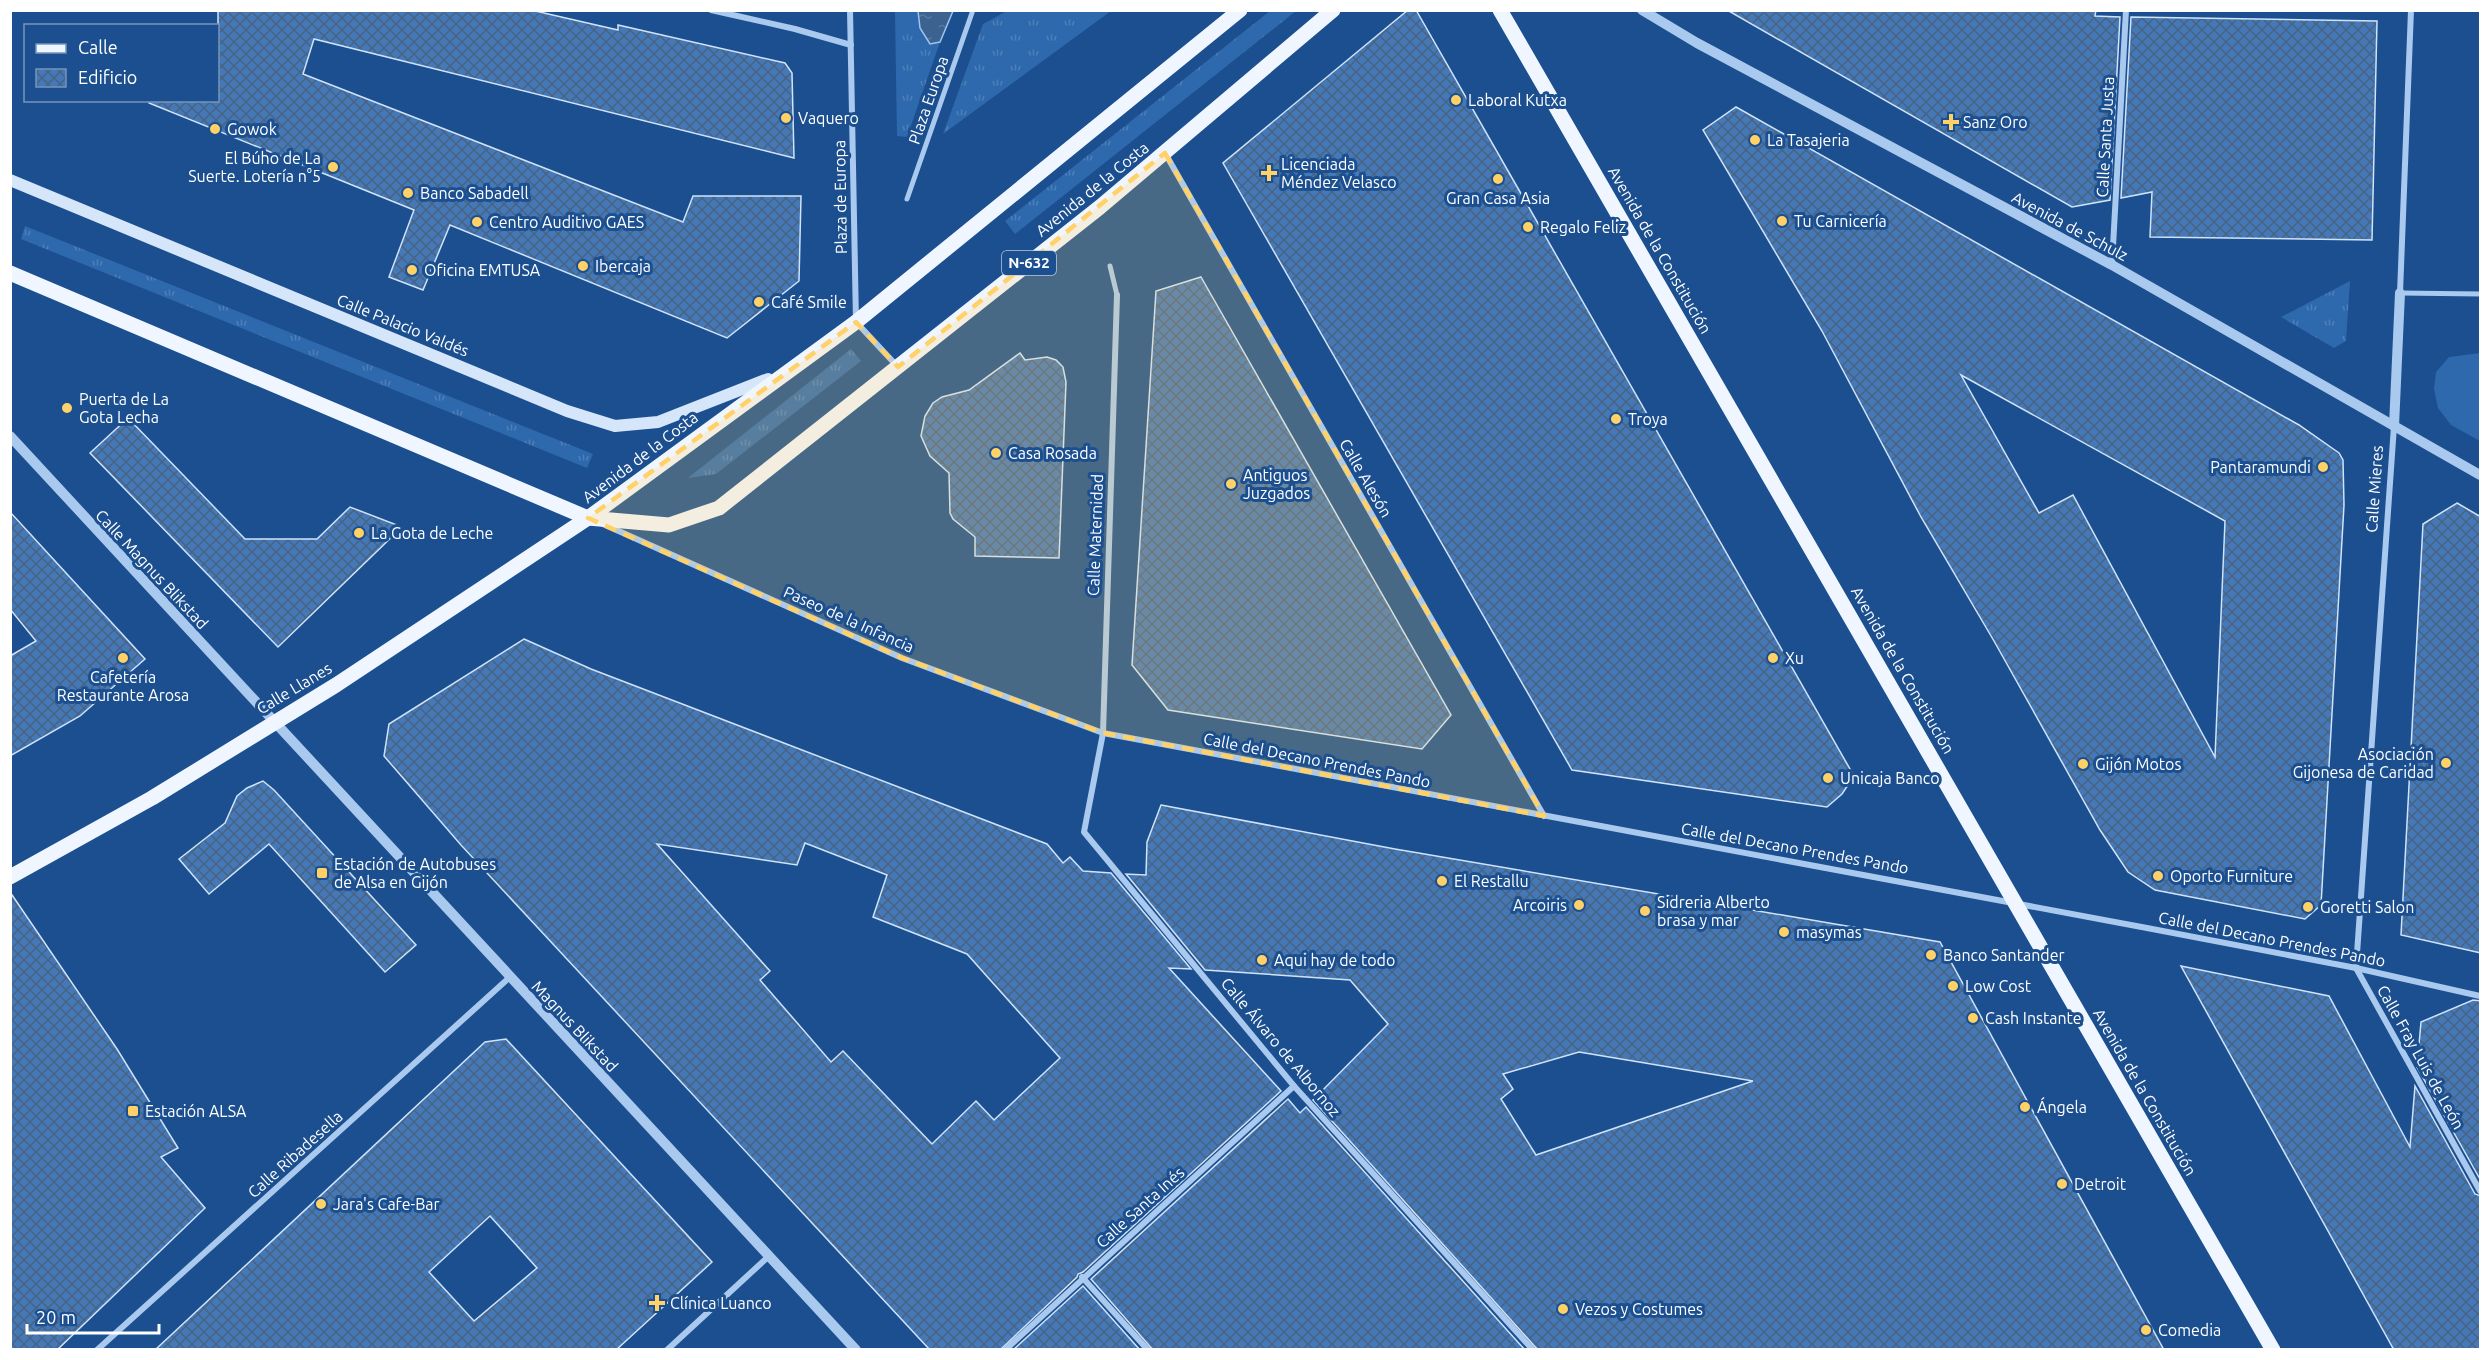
<svg xmlns="http://www.w3.org/2000/svg" width="2491" height="1360" font-family="Ubuntu,sans-serif">
	<style>
		.grass { fill: url(#grass-tufts) }
		.garden { fill: #2e69ad }
		.water { fill: url(#water-ripples); stroke: #9cc4f0; stroke-width: 1.5 }
		.building { fill: url(#building-cross-hatch); stroke: #cfe3fa; stroke-width: 1.5; fill-rule: evenodd }
		.lines { fill: none; stroke-linecap: round; stroke-linejoin: round }
		.pedestrian { stroke: #a9c9ee; stroke-width: 5 }
		.minor { stroke: #a9c9ee; stroke-width: 6 }
		.tertiary { stroke: #a9c9ee; stroke-width: 10 }
		.secondary { stroke: #d6e6fa; stroke-width: 12 }
		.primary { stroke: #f0f6ff; stroke-width: 15 }
		.marked { fill: #ffd166; fill-opacity: 0.2; stroke: #ffd166; stroke-width: 4.5; stroke-dasharray: 12 8; stroke-linejoin: round }
		.poi-dot { fill: #ffd166; stroke: #1b4f8f; stroke-width: 2 }
		.labels { text-anchor: middle; stroke-width: 6; stroke-linejoin: round; paint-order: stroke }
		.shield { fill: #1b4f8f; stroke: #bbcadd; stroke-width: 1.5 }
		.shield-label { font-size: 15px; font-weight: bold; fill: #fff }
		.street-label { font-size: 16px; fill: #fff; stroke: #1b4f8f }
		.poi-label { font-size: 16px; fill: #fff; stroke: #1b4f8f; text-anchor: start }
	</style>
	<defs>
		<pattern id="grass-tufts" width="24" height="20" patternUnits="userSpaceOnUse" patternTransform="scale(1.5)"><rect width="24" height="20" fill="#2e69ad"/><path d="M3 7l-1-3M5 7V3M7 7l1-3M15 17l-1-3M17 17v-4M19 17l1-3" fill="none" stroke="#4d80b9"/></pattern>
		<pattern id="water-ripples" width="26" height="14" patternUnits="userSpaceOnUse" patternTransform="scale(1.5)"><rect width="26" height="14" fill="#3c6290"/><path d="M2 4q2-2 4 0t4 0M15 11q2-2 4 0t4 0" fill="none" stroke="#597aa1"/></pattern>
		<pattern id="building-cross-hatch" width="8" height="8" patternUnits="userSpaceOnUse" patternTransform="scale(1.5)"><rect width="8" height="8" fill="#4478b7"/><path d="M0 0l8 8M0 8l8-8" fill="none" stroke="#486282"/></pattern>
	</defs>
	<rect width="100%" height="100%" fill="#1b4f8f"/>
	<g class="grass">
		<path d="M895 11H918L920 28 930 44 940 42 907 137 897 136Z"/>
		<path d="M1007 11H1111L943 134 983 24Z"/>
		<path d="M1270 11H1296L1015 234 1005 221Z"/>
		<path d="M25 226 593 454 587 468 21 239Z"/>
		<path d="M2350 281 2346 341 2334 348 2281 317Z"/>
		<path d="M851 349 861 361 716 474 688 478Z"/>
	</g>
	<path class="garden" d="M2480 353V441L2451 425 2438 408 2434 389 2436 372 2449 357Z"/>
	<path class="water" d="M918 11H953L940 42 930 44 920 28Z"/>
	<g class="building">
		<path d="M218 10H531L618 30V25L785 63 792 73 794 158 314 39 303 74 683 222 693 196H801L799 281 727 338 450 225 423 290 389 277 414 210 149 103V100H218Z"/>
		<path d="M1408 10H1416L1854 776 1842 794 1827 807 1572 770 1223 163Z"/>
		<path d="M1727 10H2096L2095 16 2120 17 2110 200 2072 207Z"/>
		<path d="M2131 17 2377 21 2372 240 2150 237 2152 192 2121 198Z"/>
		<path d="M1736 107 2299 425 2339 453 2343 460 2344 505 2321 905 2305 919 2155 890 2128 872 2100 830 1994 641 1921 517 1822 331 1703 130ZM1961 375 2225 521 2215 757 2073 495 2039 513Z"/>
		<path d="M1201 277 1451 715 1422 749 1168 710 1132 665 1156 291Z"/>
		<path d="M1020 353 1025 360 1047 357 1056 360 1063 367 1066 382 1059 558 975 556V537L953 519 950 513 949 473 930 456 921 436 925 416 933 403 942 397 969 390Z"/>
		<path d="M128 418 245 539H317L350 507 402 527 278 647 90 453Z"/>
		<path d="M2457 503 2481 517V953L2401 935 2423 524Z"/>
		<path d="M10 512 145 659 80 716 10 756V656L36 641 10 609Z"/>
		<path d="M524 639 591 669 1047 844 1063 863 1070 857 1083 871 1111 873 1191 969 1169 968 1281 1091 1083 1272 1078 1274 1077 1277 1000 1350H930L461 845 384 756 389 724ZM805 843 887 875 873 917 967 954 1060 1058 994 1120 976 1101 932 1144 843 1051 831 1062 760 980 770 971 657 844 797 865Z"/>
		<path d="M263 781 274 790 416 945 385 972 269 844 209 894 179 859 225 823 237 796 247 788Z"/>
		<path d="M1161 805 1395 849 1940 942 2164 1350H1538L1313 1100 1388 1024 1350 980 1205 970 1126 874 1146 875 1147 842ZM1579 1052 1753 1081 1536 1155 1501 1099 1513 1089 1503 1074Z"/>
		<path d="M10 892 117 1049 178 1148 161 1157 205 1208 57 1350H10Z"/>
		<path d="M2181 966 2329 996 2410 1147 2415 1086 2475 1194 2481 1196V1350H2394Z"/>
		<path d="M2473 1000 2481 1001V1181L2417 1067 2421 1022Z"/>
		<path d="M506 1039 712 1262 616 1350H155L485 1042ZM490 1216 537 1268 474 1321 429 1272Z"/>
		<path d="M1288 1099 1300 1113 1306 1107 1525 1350H1153L1091 1279Z"/>
		<path d="M1083 1286 1140 1350H1013Z"/>
	</g>
	<g class="lines">
		<g class="pedestrian">
			<path d="M907 199 973 10"/>
			<path d="M1110 266 1117 295"/>
			<path d="M2400 293 2480 294"/>
		</g>
		<g class="minor">
			<path d="M711 10 795 29 851 45"/>
			<path d="M850 10 856 322 897 366"/>
			<path d="M1165 153 1544 816"/>
			<path d="M2112 265 2126 10"/>
			<path d="M2400 293 2411 10"/>
			<path d="M1117 295 1103 733 1084 832 1294 1086 1533 1350"/>
			<path d="M603 524 902 658 1103 733 2147 928 2356 968 2480 996"/>
			<path d="M2356 968 2394 426"/>
			<path d="M2356 968 2480 1191"/>
			<path d="M1082 1277 1148 1350"/>
			<path d="M97 1350 510 977"/>
			<path d="M667 1350 769 1256"/>
			<path d="M1005 1350 1294 1086"/>
		</g>
		<g class="tertiary">
			<path d="M1642 10 1697 43 2112 265 2480 475"/>
			<path d="M2394 426 2400 293"/>
			<path d="M10 436 856 1350"/>
		</g>
		<path class="secondary" d="M10 180 567 411 615 426 658 422 768 379"/>
		<g class="primary">
			<path d="M1500 10 2273 1350"/>
			<path d="M10 273 588 518 669 525 719 508 1100 207 1333 10"/>
			<path d="M10 877 152 798 336 685 588 518 856 322 1240 10"/>
		</g>
	</g>
	<path class="marked" d="M1165 153 1544 816 1103 733 902 658 588 518 856 322 898 367Z"/>
	<g class="poi-dot">
		<circle cx="1456" cy="100" r="6"/>
		<circle cx="786" cy="118" r="6"/>
		<path d="M1948 113h6v6h6v6h-6v6h-6v-6h-6v-6h6z"/>
		<circle cx="215" cy="129" r="6"/>
		<circle cx="1755" cy="140" r="6"/>
		<circle cx="333" cy="167" r="6"/>
		<path d="M1266 164h6v6h6v6h-6v6h-6v-6h-6v-6h6z"/>
		<circle cx="1498" cy="179" r="6"/>
		<circle cx="408" cy="193" r="6"/>
		<circle cx="1782" cy="221" r="6"/>
		<circle cx="477" cy="222" r="6"/>
		<circle cx="1528" cy="227" r="6"/>
		<circle cx="583" cy="266" r="6"/>
		<circle cx="412" cy="270" r="6"/>
		<circle cx="759" cy="302" r="6"/>
		<circle cx="67" cy="408" r="6"/>
		<circle cx="1616" cy="419" r="6"/>
		<circle cx="996" cy="453" r="6"/>
		<circle cx="2323" cy="467" r="6"/>
		<circle cx="1231" cy="484" r="6"/>
		<circle cx="359" cy="533" r="6"/>
		<circle cx="123" cy="658" r="6"/>
		<circle cx="1773" cy="658" r="6"/>
		<circle cx="2446" cy="763" r="6"/>
		<circle cx="2083" cy="764" r="6"/>
		<circle cx="1828" cy="778" r="6"/>
		<rect x="316" y="867" width="12" height="12" rx="3"/>
		<circle cx="2158" cy="876" r="6"/>
		<circle cx="1442" cy="881" r="6"/>
		<circle cx="1579" cy="905" r="6"/>
		<circle cx="2308" cy="907" r="6"/>
		<circle cx="1645" cy="911" r="6"/>
		<circle cx="1784" cy="932" r="6"/>
		<circle cx="1931" cy="955" r="6"/>
		<circle cx="1262" cy="960" r="6"/>
		<circle cx="1953" cy="986" r="6"/>
		<circle cx="1973" cy="1018" r="6"/>
		<circle cx="2025" cy="1107" r="6"/>
		<rect x="127" y="1105" width="12" height="12" rx="3"/>
		<circle cx="2062" cy="1184" r="6"/>
		<circle cx="321" cy="1204" r="6"/>
		<path d="M654 1294h6v6h6v6h-6v6h-6v-6h-6v-6h6z"/>
		<circle cx="1563" cy="1309" r="6"/>
		<circle cx="2146" cy="1330" r="6"/>
	</g>
	<g class="labels">
		<rect class="shield" x="1002" y="251" width="54" height="24" rx="4.5"/>
		<g class="shield-label">
			<text x="1029" y="268">N-632</text>
		</g>
		<g class="street-label">
			<text transform="translate(928 100) rotate(-71)" y="6">Plaza Europa</text>
			<text transform="translate(2105 137) rotate(-87)" y="6">Calle Santa Justa</text>
			<text transform="translate(1092 189) rotate(-39)" y="6">Avenida de la Costa</text>
			<text transform="translate(840 197) rotate(-91)" y="6">Plaza de Europa</text>
			<text transform="translate(2070 226) rotate(28)" y="6">Avenida de Schulz</text>
			<text transform="translate(1660 250) rotate(60)" y="6">Avenida de la Constitución</text>
			<text transform="translate(403 325) rotate(22)" y="6">Calle Palacio Valdés</text>
			<text transform="translate(640 457) rotate(-37)" y="6">Avenida de la Costa</text>
			<text transform="translate(1366 478) rotate(60)" y="6">Calle Alesón</text>
			<text transform="translate(2374 489) rotate(-86)" y="6">Calle Mieres</text>
			<text transform="translate(1095 535) rotate(-88)" y="6">Calle Maternidad</text>
			<text transform="translate(152 569) rotate(47)" y="6">Calle Magnus Blikstad</text>
			<text transform="translate(849 619) rotate(24)" y="6">Paseo de la Infancia</text>
			<text transform="translate(1903 670) rotate(60)" y="6">Avenida de la Constitución</text>
			<text transform="translate(294 688) rotate(-31)" y="6">Calle Llanes</text>
			<text transform="translate(1317 760) rotate(11)" y="6">Calle del Decano Prendes Pando</text>
			<text transform="translate(1795 848) rotate(10)" y="6">Calle del Decano Prendes Pando</text>
			<text transform="translate(2272 939) rotate(11)" y="6">Calle del Decano Prendes Pando</text>
			<text transform="translate(575 1026) rotate(47)" y="6">Magnus Blikstad</text>
			<text transform="translate(1281 1047) rotate(50)" y="6">Calle Álvaro de Albornoz</text>
			<text transform="translate(2421 1057) rotate(61)" y="6">Calle Fray Luis de León</text>
			<text transform="translate(2145 1092) rotate(60)" y="6">Avenida de la Constitución</text>
			<text transform="translate(295 1154) rotate(-42)" y="6">Calle Ribadesella</text>
			<text transform="translate(1140 1207) rotate(-42)" y="6">Calle Santa Inés</text>
		</g>
		<g class="poi-label">
			<text x="1468" y="106">Laboral Kutxa</text>
			<text x="798" y="124">Vaquero</text>
			<text x="1963" y="128">Sanz Oro</text>
			<text x="227" y="135">Gowok</text>
			<text x="1767" y="146">La Tasajeria</text>
			<text x="321" y="164" text-anchor="end">El Búho de La<tspan x="321" dy="18">Suerte. Lotería n°5</tspan></text>
			<text x="1281" y="170">Licenciada<tspan x="1281" dy="18">Méndez Velasco</tspan></text>
			<text x="420" y="199">Banco Sabadell</text>
			<text x="1498" y="204" text-anchor="middle">Gran Casa Asia</text>
			<text x="1794" y="227">Tu Carnicería</text>
			<text x="489" y="228">Centro Auditivo GAES</text>
			<text x="1540" y="233">Regalo Feliz</text>
			<text x="595" y="272">Ibercaja</text>
			<text x="424" y="276">Oficina EMTUSA</text>
			<text x="771" y="308">Café Smile</text>
			<text x="79" y="405">Puerta de La<tspan x="79" dy="18">Gota Lecha</tspan></text>
			<text x="1628" y="425">Troya</text>
			<text x="1008" y="459">Casa Rosada</text>
			<text x="2311" y="473" text-anchor="end">Pantaramundi</text>
			<text x="1243" y="481">Antiguos<tspan x="1243" dy="18">Juzgados</tspan></text>
			<text x="371" y="539">La Gota de Leche</text>
			<text x="1785" y="664">Xu</text>
			<text x="123" y="683" text-anchor="middle">Cafetería<tspan x="123" dy="18">Restaurante Arosa</tspan></text>
			<text x="2434" y="760" text-anchor="end">Asociación<tspan x="2434" dy="18">Gijonesa de Caridad</tspan></text>
			<text x="2095" y="770">Gijón Motos</text>
			<text x="1840" y="784">Unicaja Banco</text>
			<text x="334" y="870">Estación de Autobuses<tspan x="334" dy="18">de Alsa en Gijón</tspan></text>
			<text x="2170" y="882">Oporto Furniture</text>
			<text x="1454" y="887">El Restallu</text>
			<text x="1657" y="908">Sidreria Alberto<tspan x="1657" dy="18">brasa y mar</tspan></text>
			<text x="1567" y="911" text-anchor="end">Arcoiris</text>
			<text x="2320" y="913">Goretti Salon</text>
			<text x="1796" y="938">masymas</text>
			<text x="1943" y="961">Banco Santander</text>
			<text x="1274" y="966">Aqui hay de todo</text>
			<text x="1965" y="992">Low Cost</text>
			<text x="1985" y="1024">Cash Instante</text>
			<text x="2037" y="1113">Ángela</text>
			<text x="145" y="1117">Estación ALSA</text>
			<text x="2074" y="1190">Detroit</text>
			<text x="333" y="1210">Jara's Cafe-Bar</text>
			<text x="670" y="1309">Clínica Luanco</text>
			<text x="1575" y="1315">Vezos y Costumes</text>
			<text x="2158" y="1336">Comedia</text>
		</g>
	</g>
	<rect width="2491" height="1360" fill="none" stroke="#ffffff" stroke-width="24"/>
	<rect x="24" y="24" width="195" height="78" fill="#1b4f8f" stroke="#7695bc" stroke-width="1.5"/>
	<rect x="36" y="44" width="30" height="9" fill="#f0f6ff" stroke="#7695bc" stroke-width="1.5"/>
	<text x="78" y="54" font-size="18" fill="#ffffff">Calle</text>
	<rect x="36" y="69" width="30" height="18" fill="url(#building-cross-hatch)" stroke="#7695bc" stroke-width="1.5"/>
	<text x="78" y="84" font-size="18" fill="#ffffff">Edificio</text>
	<path d="M27 1324v9h132v-9" fill="none" stroke="#ffffff" stroke-width="3"/>
	<text x="36" y="1324" font-size="18" fill="#ffffff" stroke="#1b4f8f" stroke-width="4.5" paint-order="stroke">20 m</text>
</svg>
